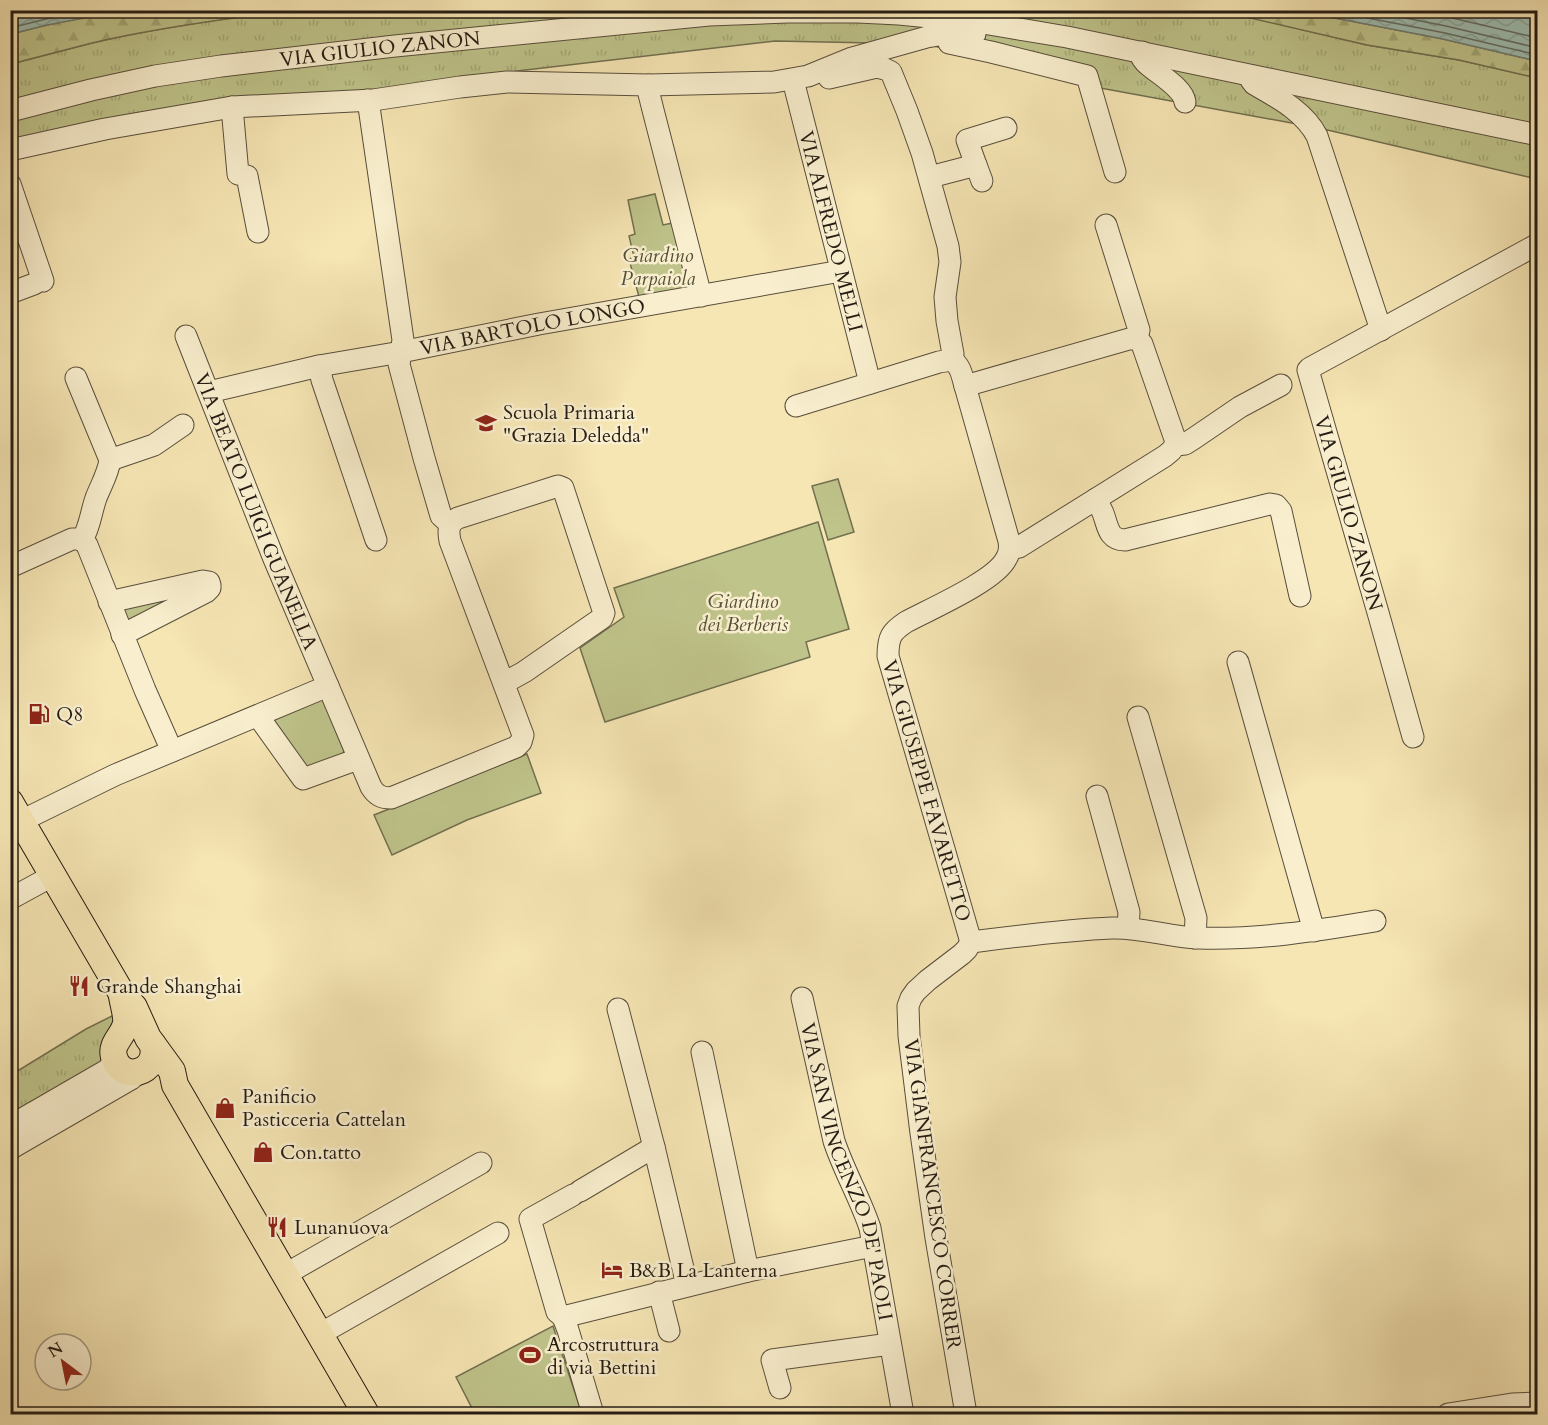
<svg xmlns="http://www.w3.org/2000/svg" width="1548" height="1425" font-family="Cardo,serif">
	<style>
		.grass { fill: url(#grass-tufts); stroke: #727050; stroke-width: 1.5 }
		.forest { fill: url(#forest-firs); stroke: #727050; stroke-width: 1.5 }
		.park { fill: #bfc48b; stroke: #727050; stroke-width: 1.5 }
		.water { fill: url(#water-waves); stroke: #6e7d73; stroke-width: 1.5 }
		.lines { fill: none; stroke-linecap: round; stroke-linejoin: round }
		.shore { stroke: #626d64; stroke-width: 1.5 }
		.minor-casing { stroke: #594e3c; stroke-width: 23 }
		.major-casing { stroke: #251c14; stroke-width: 28 }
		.minor { stroke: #f9efce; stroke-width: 21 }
		.major { stroke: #f6e6b4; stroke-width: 26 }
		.labels { text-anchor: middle; stroke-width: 5; stroke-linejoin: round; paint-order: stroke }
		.street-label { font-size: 20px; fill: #251c14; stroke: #f9efce }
		.park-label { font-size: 20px; font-style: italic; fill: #534e38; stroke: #f9efce }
		.poi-label { font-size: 20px; fill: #251c14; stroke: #f9efce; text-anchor: start }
	</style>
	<defs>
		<pattern id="grass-tufts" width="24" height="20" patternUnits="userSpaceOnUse" patternTransform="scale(1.5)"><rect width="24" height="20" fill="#bfc48b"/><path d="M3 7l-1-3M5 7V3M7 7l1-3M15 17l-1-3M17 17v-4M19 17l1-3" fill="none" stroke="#a4a877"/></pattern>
		<pattern id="forest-firs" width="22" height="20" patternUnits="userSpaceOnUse" patternTransform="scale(1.5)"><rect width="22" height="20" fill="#bfc48b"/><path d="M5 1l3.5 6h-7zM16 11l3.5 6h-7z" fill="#a4a877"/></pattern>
		<pattern id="water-waves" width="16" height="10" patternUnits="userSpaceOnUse" patternTransform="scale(1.5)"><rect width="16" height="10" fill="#9ebeb3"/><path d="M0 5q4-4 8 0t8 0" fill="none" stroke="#88a399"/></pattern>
	</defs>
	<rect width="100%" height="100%" fill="#f6e6b4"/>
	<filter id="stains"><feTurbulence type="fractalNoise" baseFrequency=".00333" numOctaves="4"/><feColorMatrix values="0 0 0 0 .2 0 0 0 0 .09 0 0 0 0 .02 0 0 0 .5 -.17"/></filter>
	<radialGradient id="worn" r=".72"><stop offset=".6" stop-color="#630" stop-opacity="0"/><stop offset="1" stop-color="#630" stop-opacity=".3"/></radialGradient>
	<g class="grass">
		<path d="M289 10H1220L1367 45 1459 60 1538 78 1537 179 1319 128 1084 85 979 55 923 44 775 41 517 71 487 79 327 101 11 150V64C38 57 64 50 92 43 156 28 223 19 289 10Z"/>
		<path d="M116 1014 101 1063 11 1116V1075L86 1029Z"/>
	</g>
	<g class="forest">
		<path d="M122 10 288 11C223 19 156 28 92 43 64 50 38 57 11 64V34L47 25Z"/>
		<path d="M1220 11H1299L1443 39 1537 61V78L1459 60 1367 45Z"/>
	</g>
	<g class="park">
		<path d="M655 194 663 225 673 223 689 289 639 297 629 259 634 257 629 236 635 234 628 200Z"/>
		<path d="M838 479 854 532 828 540 812 486Z"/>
		<path d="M818 522 849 629 806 642 810 657 605 722 580 648 624 617 614 588Z"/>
		<path d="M183 591 127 623 120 606Z"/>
		<path d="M320 698 323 700 344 751 342 755 306 769 271 723 274 716Z"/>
		<path d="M527 754 541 793 467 820 392 855 374 815Z"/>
		<path d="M553 1326 582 1414H475L456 1377Z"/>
	</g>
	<g class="water">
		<path d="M11 10H122V11L47 25 11 34Z"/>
		<path d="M1299 11H1537V61L1443 39Z"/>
	</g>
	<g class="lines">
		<g class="shore">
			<path d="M1327 10 1445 33 1538 55"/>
			<path d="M1365 10 1446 26 1538 48"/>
			<path d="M1413 10 1448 17 1538 38"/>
			<path d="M10 28 46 19 89 10"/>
		</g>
		<defs>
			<g id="minor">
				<path d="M949 43 991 52 1087 76 1115 172"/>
				<path d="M1142 52V58L1145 62C1156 73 1183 87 1185 102"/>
				<path d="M1252 76 1251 80 1254 84C1278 98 1304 111 1317 136L1381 330"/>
				<path d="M829 78 877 67 885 69 891 72 907 111 922 153 948 246 950 262 945 297 947 321 953 354 952 360"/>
				<path id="s1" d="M793 80 870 383"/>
				<path d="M649 85V94L653 110 701 296"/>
				<path d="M368 100 403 340 399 364 400 368 424 458 441 516 450 524"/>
				<path d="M232 107 238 174 247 176 258 232"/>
				<path id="s2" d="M10 111 91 90 155 76 221 66 395 46 709 15 787 12H858L899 14 971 21 1067 37 1538 135"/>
				<path d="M10 150 105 129 232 107 373 100 460 87 507 82 649 85 774 82 808 76 852 58 927 37 950 33 975 34"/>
				<path d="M976 165 967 140 1006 128"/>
				<path d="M930 177 976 165 982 181"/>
				<path d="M10 184 43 281"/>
				<path d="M1106 225 1139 330 1137 339"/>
				<path d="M10 293 34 284"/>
				<path id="s3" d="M186 336 274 559 371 787C376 795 381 798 391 798L516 747 521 742 523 735 450 541C448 531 448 523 458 518L558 486 563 488 604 613 602 618 524 672 504 683"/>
				<path id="s4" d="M952 360C961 366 962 376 965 386L1009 541C1010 547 1010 553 1006 559 995 581 930 609 906 622 891 632 888 637 888 656L971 942"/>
				<path d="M319 366 322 380 376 540"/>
				<path d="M76 378 110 460C108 474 101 485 96 498 91 512 90 527 82 540"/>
				<path d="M965 386 1129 339H1137L1142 344 1175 439 1176 445"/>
				<path id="s5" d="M209 392 319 366 401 352 539 324 841 271"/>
				<path d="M796 406 939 362 952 360"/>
				<path d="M110 460 154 445 183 425"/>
				<path d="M1096 499C1098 504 1101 508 1103 513 1108 526 1108 540 1125 540L1270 504 1276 505 1281 511 1300 596"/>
				<path d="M82 540 87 545 145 690 172 751"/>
				<path d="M1010 549 1019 547 1165 456 1171 451 1176 445 1185 444 1193 439 1240 407 1281 385"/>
				<path d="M10 567 72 539H78L82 540"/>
				<path d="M109 602 203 581 209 582 210 585V588L206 592 122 635"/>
				<path d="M1238 662 1314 931"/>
				<path d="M258 716 303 779 358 759"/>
				<path d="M1138 717 1196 918 1195 938"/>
				<path d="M1413 737 1379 616 1308 370 1310 368 1538 244"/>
				<path d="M1097 796 1129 912 1128 928"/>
				<path d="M21 821 115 775 328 686"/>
				<path d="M10 899 52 876"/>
				<path d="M971 942C1018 936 1064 930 1112 928 1141 927 1169 937 1198 938 1257 940 1316 931 1375 921"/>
				<path id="s6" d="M802 998 834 1141C844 1171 860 1198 870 1228L903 1414"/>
				<path d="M618 1009 654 1147 687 1285"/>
				<path d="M702 1052 748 1271"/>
				<path d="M10 1126 107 1070 112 1065 113 1055"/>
				<path d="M10 1149 131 1079 139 1072"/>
				<path d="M580 1191 654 1147"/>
				<path d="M286 1274 481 1163"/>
				<path d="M659 1292 669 1331"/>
				<path d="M563 1317 557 1312 530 1219 573 1195"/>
				<path d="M320 1334 498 1233"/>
				<path d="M780 1388 772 1360 890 1344"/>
				<path d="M593 1414 568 1330 563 1317 748 1271 873 1246"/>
				<path d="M966 1414 936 1238 921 1133 909 1036 908 1006 911 998 916 991 928 980 962 954 967 949 971 942"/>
				<path d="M1448 1414 1512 1404 1538 1403"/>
			</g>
			<g id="major">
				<path d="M10 802 122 994 134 1007 148 1038 172 1071 175 1085 366 1414"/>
				<path d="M122 996C123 1004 127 1015 126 1023 124 1036 110 1043 114 1057 121 1083 159 1074 153 1045"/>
			</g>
		</defs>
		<use href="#minor" class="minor-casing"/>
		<use href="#major" class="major-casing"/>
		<use href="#minor" class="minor"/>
		<use href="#major" class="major"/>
	</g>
	<defs>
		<symbol id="school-bare" viewBox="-9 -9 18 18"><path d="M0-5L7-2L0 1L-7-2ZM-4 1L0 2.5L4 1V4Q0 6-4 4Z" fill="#8f2418" stroke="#f9efce" stroke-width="2.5" paint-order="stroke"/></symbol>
		<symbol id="fuel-bare" viewBox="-9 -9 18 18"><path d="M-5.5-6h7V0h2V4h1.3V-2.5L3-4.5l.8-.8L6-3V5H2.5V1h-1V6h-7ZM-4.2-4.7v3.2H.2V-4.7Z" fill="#8f2418" stroke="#f9efce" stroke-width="2.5" paint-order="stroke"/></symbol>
		<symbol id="restaurant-bare" viewBox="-9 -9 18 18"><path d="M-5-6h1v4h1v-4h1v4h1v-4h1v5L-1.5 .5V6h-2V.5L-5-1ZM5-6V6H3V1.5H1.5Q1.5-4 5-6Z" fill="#8f2418" stroke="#f9efce" stroke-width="2.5" paint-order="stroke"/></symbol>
		<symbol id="shop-bare" viewBox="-9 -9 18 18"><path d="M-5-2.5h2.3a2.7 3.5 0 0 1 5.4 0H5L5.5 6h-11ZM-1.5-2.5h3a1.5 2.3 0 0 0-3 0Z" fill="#8f2418" stroke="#f9efce" stroke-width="2.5" paint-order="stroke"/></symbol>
		<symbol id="hotel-bare" viewBox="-9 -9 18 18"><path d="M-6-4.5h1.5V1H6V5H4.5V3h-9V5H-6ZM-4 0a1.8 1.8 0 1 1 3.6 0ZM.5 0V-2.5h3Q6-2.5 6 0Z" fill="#8f2418" stroke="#f9efce" stroke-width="2.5" paint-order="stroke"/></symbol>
		<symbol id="stadium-bare" viewBox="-9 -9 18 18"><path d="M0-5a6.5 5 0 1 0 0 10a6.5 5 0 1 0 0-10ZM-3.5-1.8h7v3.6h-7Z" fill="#8f2418" stroke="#f9efce" stroke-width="2.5" paint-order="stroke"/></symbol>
	</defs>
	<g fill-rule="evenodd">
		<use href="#school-bare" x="471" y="408" width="30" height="30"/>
		<use href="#fuel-bare" x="24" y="699" width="30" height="30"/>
		<use href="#restaurant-bare" x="64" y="971" width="30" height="30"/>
		<use href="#shop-bare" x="210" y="1093" width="30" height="30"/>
		<use href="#shop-bare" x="248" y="1137" width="30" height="30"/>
		<use href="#restaurant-bare" x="262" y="1212" width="30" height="30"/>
		<use href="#hotel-bare" x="597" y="1255" width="30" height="30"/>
		<use href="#stadium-bare" x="515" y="1340" width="30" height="30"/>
	</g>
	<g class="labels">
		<g class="street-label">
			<text dy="7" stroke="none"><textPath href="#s2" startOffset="376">VIA GIULIO ZANON</textPath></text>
			<text dy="7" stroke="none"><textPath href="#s1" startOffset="156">VIA ALFREDO MELLI</textPath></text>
			<text dy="7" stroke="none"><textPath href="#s5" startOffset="330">VIA BARTOLO LONGO</textPath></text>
			<text dy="7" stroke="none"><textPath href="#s3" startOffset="189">VIA BEATO LUIGI GUANELLA</textPath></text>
			<text transform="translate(1349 513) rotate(74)" y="7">VIA GIULIO ZANON</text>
			<text dy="7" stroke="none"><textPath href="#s4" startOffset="510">VIA GIUSEPPE FAVARETTO</textPath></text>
			<text dy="7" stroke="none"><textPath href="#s6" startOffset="180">VIA SAN VINCENZO DE' PAOLI</textPath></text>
			<text transform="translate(933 1194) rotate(82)" y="7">VIA GIANFRANCESCO CORRER</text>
		</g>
		<g class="park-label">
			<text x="658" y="262">Giardino<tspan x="658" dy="23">Parpaiola</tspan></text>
			<text x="743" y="608">Giardino<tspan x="743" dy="23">dei Berberis</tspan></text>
		</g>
		<g class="poi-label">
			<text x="503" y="419">Scuola Primaria<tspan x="503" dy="23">"Grazia Deledda"</tspan></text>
			<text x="56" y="721">Q8</text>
			<text x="96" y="993">Grande Shanghai</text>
			<text x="242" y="1103">Panificio<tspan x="242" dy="23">Pasticceria Cattelan</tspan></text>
			<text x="280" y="1159">Con.tatto</text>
			<text x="294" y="1234">Lunanuova</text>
			<text x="629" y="1277">B&amp;B La Lanterna</text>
			<text x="547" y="1351">Arcostruttura<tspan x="547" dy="23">di via Bettini</tspan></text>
		</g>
	</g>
	<rect width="1548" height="1425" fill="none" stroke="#f6e6b4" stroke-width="36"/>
	<rect x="12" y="12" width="1524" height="1401" fill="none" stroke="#251c14" stroke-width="3"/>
	<rect x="18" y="18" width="1512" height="1389" fill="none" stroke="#251c14" stroke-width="1.5"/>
	<g transform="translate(63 1362) rotate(328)"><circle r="28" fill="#f9efce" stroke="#a49b84" stroke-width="1.5"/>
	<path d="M0-4.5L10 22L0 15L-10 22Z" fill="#8f2418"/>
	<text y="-9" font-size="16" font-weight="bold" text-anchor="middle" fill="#251c14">N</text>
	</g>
	<rect width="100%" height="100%" filter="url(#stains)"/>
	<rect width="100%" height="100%" fill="url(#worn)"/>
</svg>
